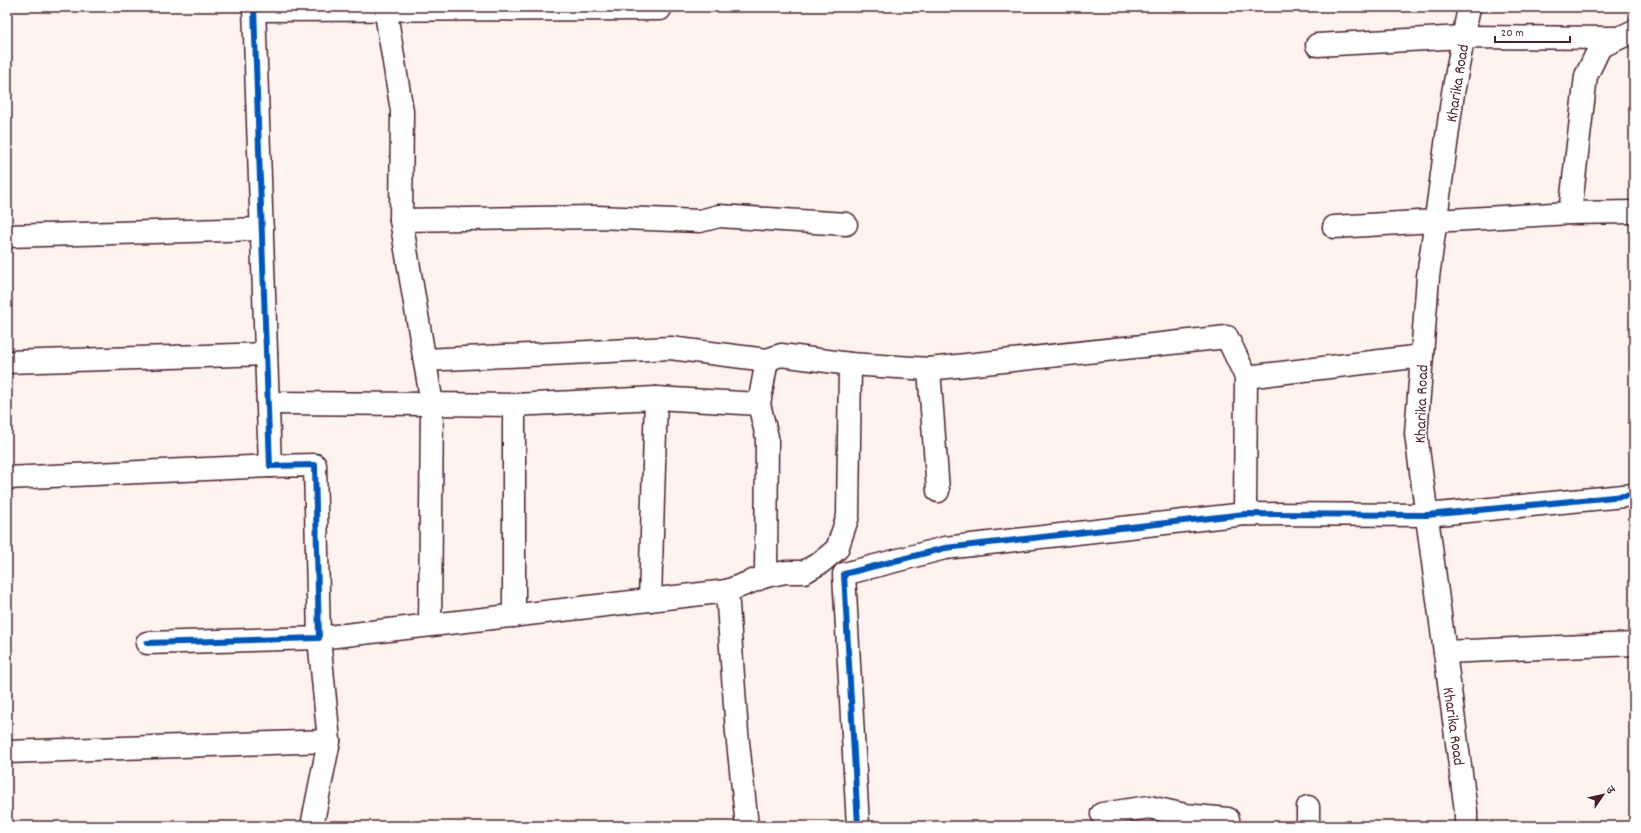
<svg xmlns="http://www.w3.org/2000/svg" width="1641" height="833" font-family="Dekko,'Playpen Sans Deva',sans-serif">
	<style>
		.lines { fill: none; stroke-linecap: round; stroke-linejoin: round }
		.minor-casing { stroke: #4a1f2b; stroke-width: 25 }
		.minor { stroke: #fff; stroke-width: 22 }
		.cycleway-casing { stroke: #fff; stroke-width: 8 }
		.cycleway { stroke: #0057b8; stroke-width: 6 }
		.labels { text-anchor: middle; stroke-width: 3; stroke-linejoin: round; paint-order: stroke }
		.street-label { font-size: 16px; fill: #4a1f2b; stroke: #fff }
	</style>
	<rect width="100%" height="100%" fill="#fef3ef"/>
	<filter id="ink" filterUnits="userSpaceOnUse"><feTurbulence type="fractalNoise" baseFrequency=".025" numOctaves="2"/><feDisplacementMap in="SourceGraphic" scale="8" xChannelSelector="R" yChannelSelector="G"/><feConvolveMatrix kernelMatrix="1 2 1 2 8 2 1 2 1" color-interpolation-filters="sRGB"/></filter>
	<g filter="url(#ink)">
		<g class="lines">
			<defs>
				<g id="minor">
					<path d="M385 7 402 111 401 220 432 404 514 405 656 398 759 404"/>
					<path d="M254 10 660 9 661 7"/>
					<path d="M1317 45 1463 37 1618 38"/>
					<path d="M1570 213 1586 76 1600 47 1634 31"/>
					<path d="M401 220 596 217 700 221 719 216 846 224"/>
					<path d="M1334 227 1570 213 1634 212"/>
					<path d="M7 236 262 229"/>
					<path d="M425 360 670 348 767 360 781 355 850 364 929 369 938 491"/>
					<path d="M7 362 266 354"/>
					<path d="M929 369 1227 337 1246 377"/>
					<path d="M268 403 432 404 430 625"/>
					<path d="M514 405V616"/>
					<path d="M7 478 270 466"/>
					<path d="M1245 514 1246 377 1422 356"/>
					<path d="M766 576 767 437 759 404 767 360"/>
					<path d="M727 591 766 576 786 572H804L820 563 837 549 848 516 850 364"/>
					<path d="M650 600 656 398"/>
					<path d="M147 643 319 638 315 465 270 466 254 7"/>
					<path d="M1445 652 1634 644"/>
					<path d="M7 752 329 741"/>
					<path d="M1308 807V826"/>
					<path d="M1102 814 1149 807 1185 815 1228 819 1229 826"/>
					<path d="M312 826 329 741 319 638 727 591 737 733 747 826"/>
					<path d="M858 826 844 574 945 548 1245 514 1427 515 1634 495"/>
					<path d="M1466 826V811L1416 434 1428 277 1453 93 1469 7"/>
				</g>
			</defs>
			<use href="#minor" class="minor-casing"/>
			<use href="#minor" class="minor"/>
			<defs>
				<g id="cycleway">
					<path d="M147 643 319 638 315 465 270 466 254 7"/>
					<path d="M858 826 844 574 945 548 1245 514 1427 515 1634 495"/>
				</g>
			</defs>
			<use href="#cycleway" class="cycleway-casing"/>
			<use href="#cycleway" class="cycleway"/>
		</g>
	</g>
	<g class="labels">
		<g class="street-label">
			<text transform="translate(1456 83) rotate(-81)" y="6">Kharika Road</text>
			<text transform="translate(1420 404) rotate(-88)" y="6">Kharika Road</text>
			<text transform="translate(1455 726) rotate(82)" y="6">Kharika Road</text>
		</g>
	</g>
	<rect width="1641" height="833" fill="none" stroke="#fff" stroke-width="24"/>
	<rect x="12" y="12" width="1617" height="809" fill="none" stroke="#4a1f2b" stroke-width="1.5" filter="url(#ink)"/>
	<g transform="translate(1603 795) rotate(56)" stroke="#ffffff" stroke-width="3" paint-order="stroke">
	<path d="M0-3L7 15L0 10L-7 15Z" fill="#4a1f2b"/>
	<text y="-6" font-size="11" font-weight="bold" text-anchor="middle" fill="#4a1f2b">उ</text>
	</g>
	<path d="M1495 36v6h75v-6" fill="none" stroke="#4a1f2b" stroke-width="2"/>
	<text x="1501" y="36" font-size="12" fill="#4a1f2b" stroke="#ffffff" stroke-width="3" paint-order="stroke">20 m</text>
</svg>
